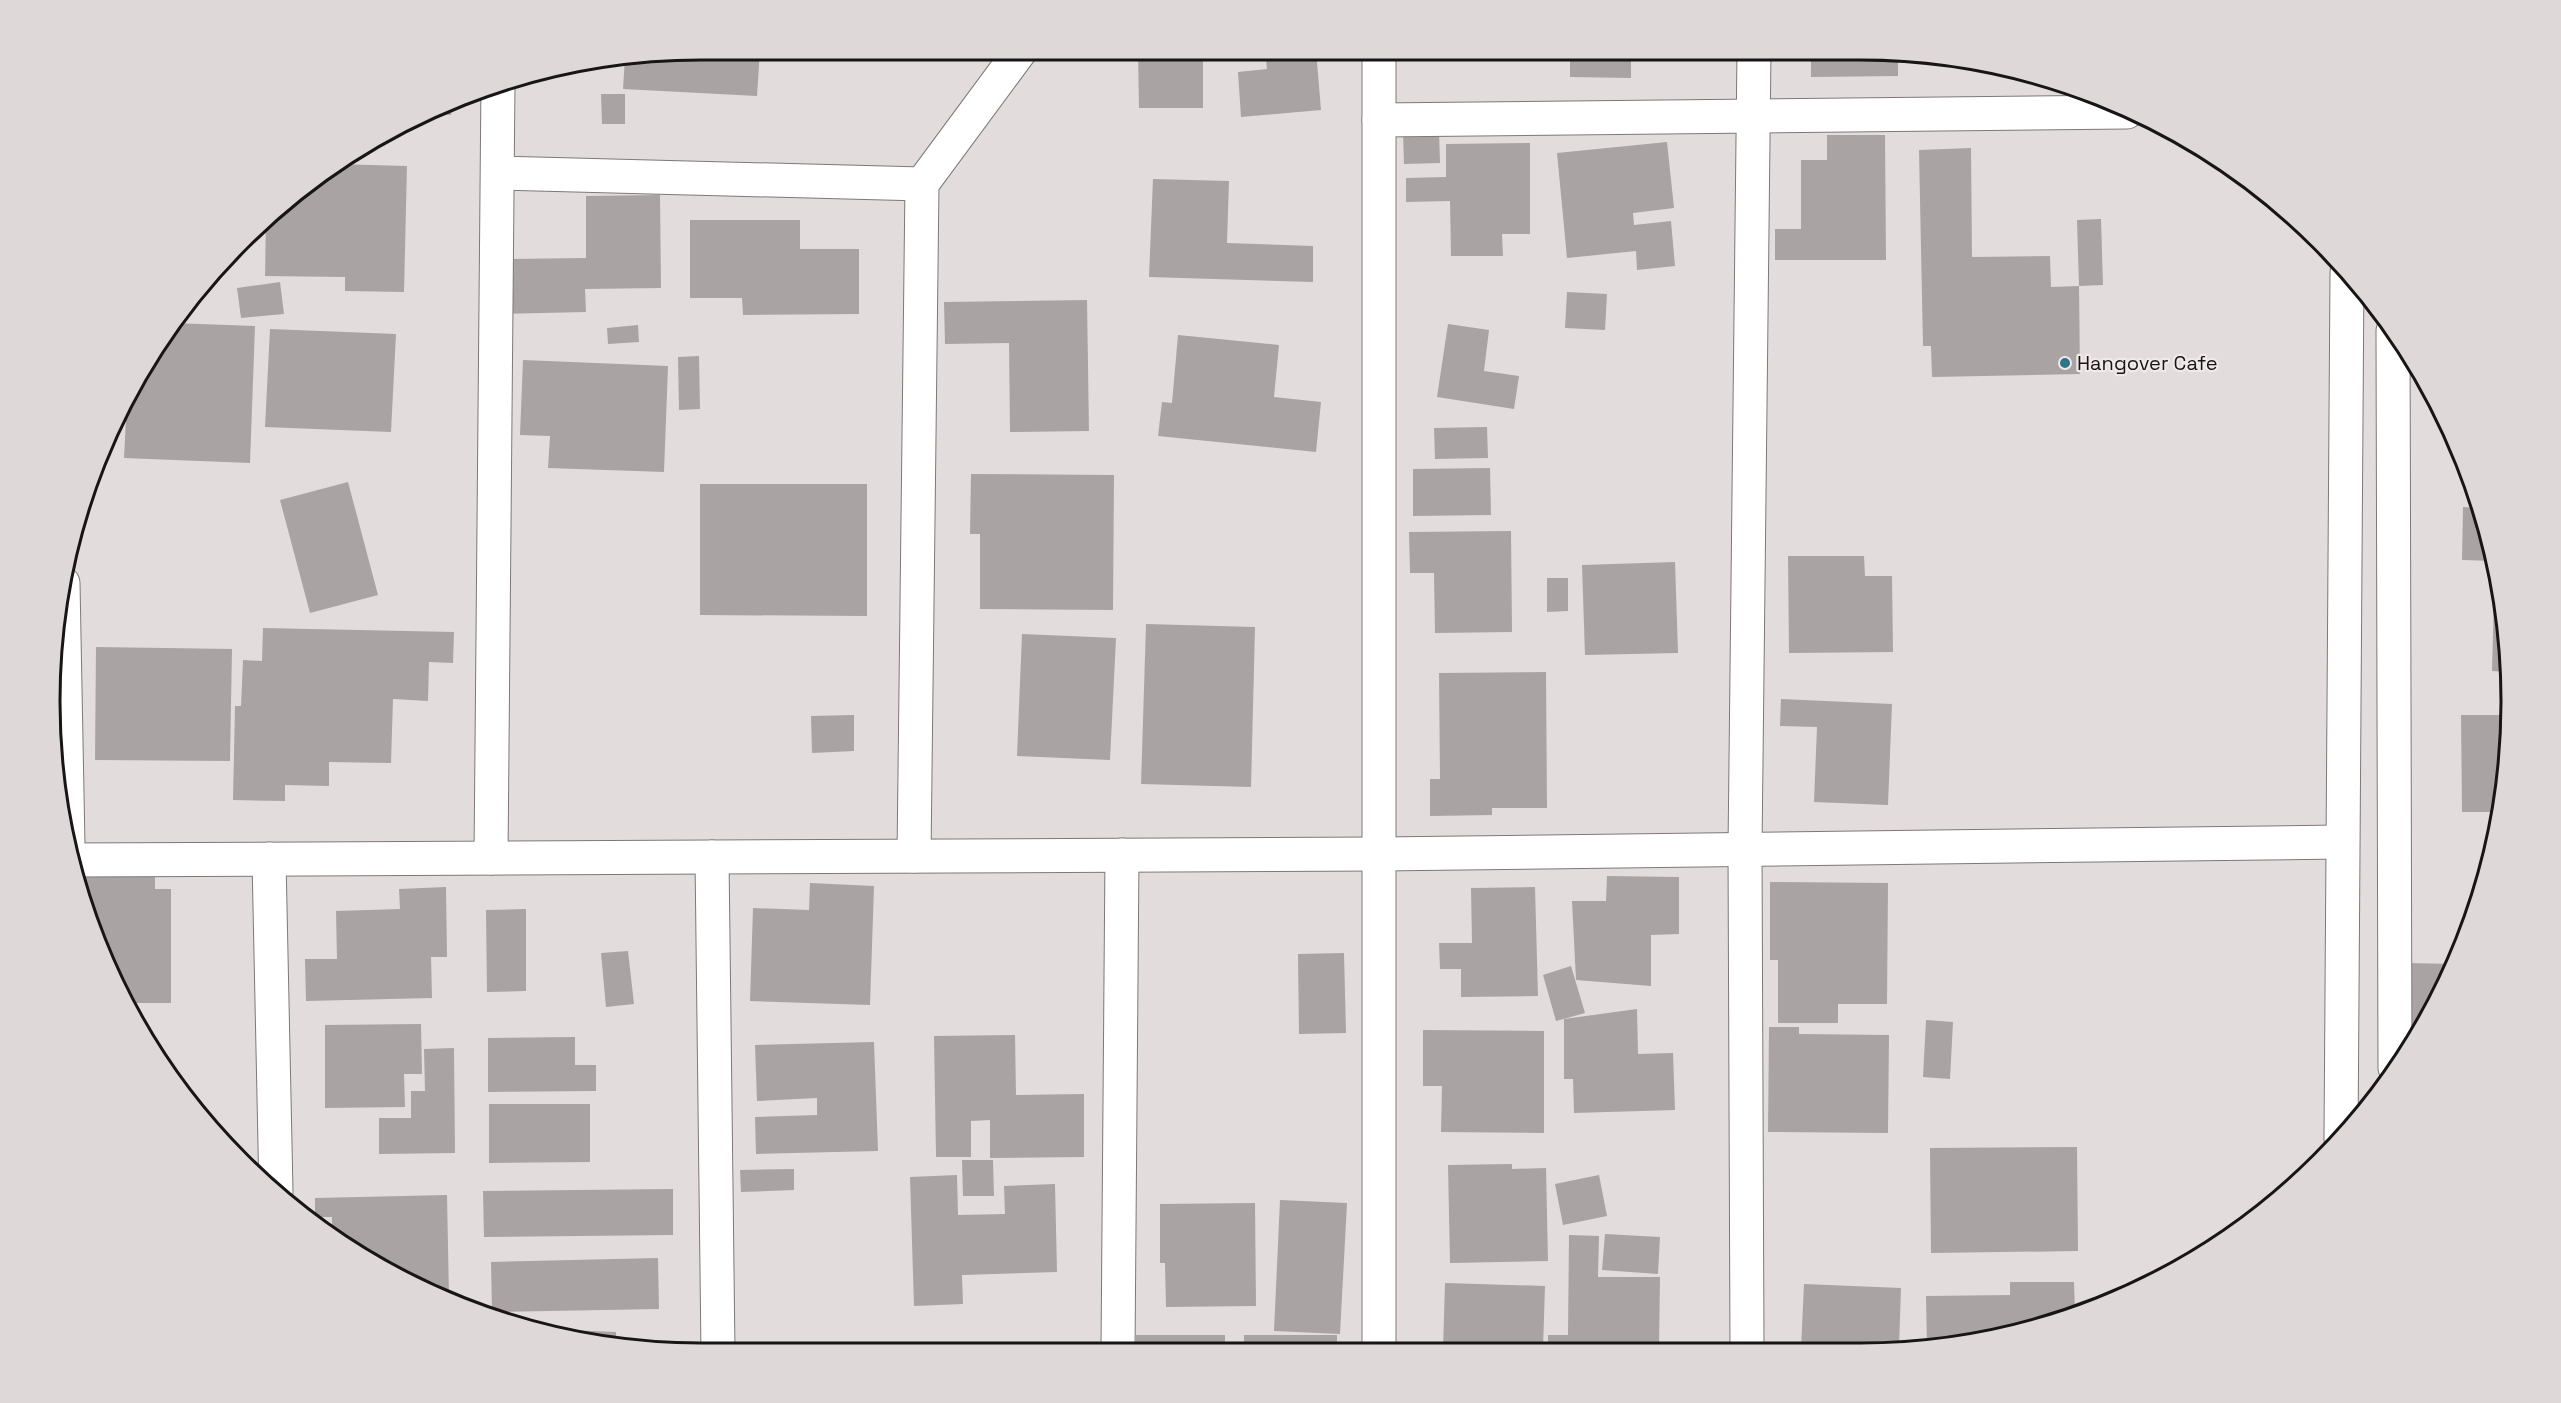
<svg xmlns="http://www.w3.org/2000/svg" width="2561" height="1403" font-family="'Space Grotesk',sans-serif">
	<style>
		.building { fill: #a9a3a4 }
		.lines { fill: none; stroke-linecap: round; stroke-linejoin: round }
		.minor-casing { stroke: #7e7879; stroke-width: 35 }
		.tertiary-casing { stroke: #7e7879; stroke-width: 35 }
		.minor { stroke: #fff; stroke-width: 33 }
		.tertiary { stroke: #fff; stroke-width: 33 }
		.poi-dot { fill: #317584; stroke: #f0e9ea; stroke-width: 2 }
		.labels { text-anchor: middle; stroke-width: 4.5; stroke-linejoin: round; paint-order: stroke }
		.poi-label { font-size: 20px; fill: #171515; stroke: #f0e9ea; text-anchor: start }
		.rim { fill: none; stroke: #171515; stroke-width: 3 }
	</style>
	<rect width="100%" height="100%" fill="#e3dcdd"/>
	<g class="building">
		<path d="M702 50H760L757 96 623 89 625 57Z"/>
		<path d="M1138 50H1203V108H1139Z"/>
		<path d="M1265 50H1316L1321 110 1241 117 1238 72 1267 69Z"/>
		<path d="M1570 50 1631 51V78L1570 77Z"/>
		<path d="M1811 51H1898V76L1811 77Z"/>
		<path d="M601 94H625V124H602Z"/>
		<path d="M452 102 451 115 428 113Z"/>
		<path d="M1439 131 1440 163 1404 164 1403 133Z"/>
		<path d="M1827 135H1885L1886 260H1775V229H1801V160H1827Z"/>
		<path d="M1667 142 1674 208 1633 213 1634 225 1671 221 1675 266 1637 270 1636 251 1567 258 1557 153Z"/>
		<path d="M1530 143V234H1502L1503 256H1451L1450 201 1406 202V178L1446 177V144Z"/>
		<path d="M1971 148 1972 257 2050 256 2051 287 2079 286 2080 374 1932 377 1931 346H1923L1919 150Z"/>
		<path d="M334 164 407 166 404 292 345 291V277L265 276 266 220 304 184Z"/>
		<path d="M1153 179 1229 181 1227 243 1313 246V282L1149 277Z"/>
		<path d="M660 195 661 288 585 289 586 312 498 314 497 259 586 258V196Z"/>
		<path d="M2101 219 2103 285 2079 286 2077 220Z"/>
		<path d="M690 220H800V249H859V314L743 315 742 298H690Z"/>
		<path d="M280 282 284 314 241 318 237 288Z"/>
		<path d="M1567 292 1607 294 1605 330 1565 328Z"/>
		<path d="M1087 300 1089 431 1010 432 1009 343 945 344 944 302Z"/>
		<path d="M172 323 255 326 250 463 124 458 127 400 159 340Z"/>
		<path d="M1448 324 1489 330 1484 371 1519 376 1514 409 1437 397Z"/>
		<path d="M638 325 639 342 608 344 607 328Z"/>
		<path d="M270 329 396 334 391 432 265 427Z"/>
		<path d="M1178 335 1279 345 1274 397 1321 402 1316 452 1158 436 1162 402 1172 403Z"/>
		<path d="M699 356 700 409 679 410 678 357Z"/>
		<path d="M523 360 668 366 664 472 548 468 550 436 520 435Z"/>
		<path d="M1487 427 1488 458 1435 459 1434 428Z"/>
		<path d="M1490 468 1491 515 1413 516V469Z"/>
		<path d="M971 474 1114 475 1113 610 980 609V534H970Z"/>
		<path d="M348 482 378 595 310 613 280 500Z"/>
		<path d="M700 484H867V616L700 615Z"/>
		<path d="M2463 507 2480 508 2489 532 2494 561 2462 560Z"/>
		<path d="M1511 531 1512 632 1435 633 1434 573H1410L1409 532Z"/>
		<path d="M1788 556H1864L1865 576H1892L1893 652 1789 653Z"/>
		<path d="M1675 562 1678 653 1585 655 1582 565Z"/>
		<path d="M1547 578H1568V611L1547 612Z"/>
		<path d="M2494 597H2500L2510 659V672L2492 671Z"/>
		<path d="M1146 624 1255 627 1251 787 1141 784Z"/>
		<path d="M263 628 454 632 453 663 429 662 428 701 393 699 391 763 329 762V786L285 785V801L233 800 235 706H241L243 660 262 661Z"/>
		<path d="M1022 634 1116 638 1110 760 1017 756Z"/>
		<path d="M96 647 232 649 230 761 95 760Z"/>
		<path d="M1546 672 1547 808H1492V815L1430 816V779H1440L1439 673Z"/>
		<path d="M1781 699 1892 704 1888 805 1814 802 1817 727 1780 726Z"/>
		<path d="M854 715V751L812 753 811 716Z"/>
		<path d="M2461 715H2508L2506 786 2500 812H2462Z"/>
		<path d="M86 860 155 861V889H171V1003H127L99 951 84 906H86Z"/>
		<path d="M1607 876 1679 877V934L1651 935V986L1576 980 1572 901H1606Z"/>
		<path d="M1770 882 1888 883 1887 1004H1838V1023H1778V960H1770Z"/>
		<path d="M810 883 874 886 870 1005 750 1001 753 908 809 910Z"/>
		<path d="M446 887 447 957H431L432 998 306 1001 305 959H337L336 911 400 909 399 889Z"/>
		<path d="M1535 887 1538 996 1461 997V969H1440L1439 943H1472L1471 888Z"/>
		<path d="M526 909V991L487 992 486 910Z"/>
		<path d="M628 951 634 1004 606 1007 601 953Z"/>
		<path d="M1344 953 1346 1033 1299 1034 1298 954Z"/>
		<path d="M2406 963 2453 964 2424 1027 2405 1054Z"/>
		<path d="M1571 966 1585 1013 1556 1021 1543 975Z"/>
		<path d="M1637 1009 1638 1054 1673 1053 1675 1110 1574 1113 1573 1079H1564V1019Z"/>
		<path d="M1926 1020 1953 1022 1950 1079 1923 1077Z"/>
		<path d="M421 1024 422 1074H404L405 1107 325 1108V1025Z"/>
		<path d="M1769 1027H1799V1034L1889 1035 1888 1133 1768 1132Z"/>
		<path d="M1423 1030 1544 1031V1133L1441 1132 1442 1086H1423Z"/>
		<path d="M1015 1035 1016 1095 1084 1094V1157L990 1158V1120L971 1121V1157H936L934 1036Z"/>
		<path d="M145 1037H152V1050L150 1046Z"/>
		<path d="M575 1037V1065H596V1091L488 1092V1038Z"/>
		<path d="M874 1042 878 1151 756 1154 755 1117 817 1115V1098L757 1101 755 1045Z"/>
		<path d="M454 1048 455 1153 379 1154V1118H411V1091H425L424 1049Z"/>
		<path d="M489 1104H590V1162L489 1163Z"/>
		<path d="M2077 1147 2078 1251 1931 1253 1930 1148Z"/>
		<path d="M962 1160H993L994 1196H963Z"/>
		<path d="M1512 1164V1169L1546 1168 1548 1261 1450 1263 1448 1165Z"/>
		<path d="M794 1169V1190L741 1192 740 1170Z"/>
		<path d="M957 1175 958 1215 1005 1214 1004 1186 1055 1184 1057 1272 962 1275 963 1304 914 1306 910 1177Z"/>
		<path d="M1599 1175 1607 1216 1563 1225 1555 1184Z"/>
		<path d="M673 1189V1235L484 1237 483 1191Z"/>
		<path d="M447 1195 449 1297 376 1266 332 1237V1217H315V1198Z"/>
		<path d="M1280 1200 1347 1203 1340 1334 1274 1331Z"/>
		<path d="M1255 1203 1256 1306 1166 1307 1165 1263H1160V1204Z"/>
		<path d="M1605 1234 1660 1237 1658 1274 1602 1270Z"/>
		<path d="M1569 1235 1599 1236 1598 1277H1660L1659 1349H1548V1335H1568Z"/>
		<path d="M658 1258 659 1309 492 1312 491 1262Z"/>
		<path d="M2010 1282H2074L2075 1313 1944 1348H1927L1926 1296 2010 1295Z"/>
		<path d="M1445 1283 1545 1286 1543 1349 1443 1350Z"/>
		<path d="M1804 1284 1901 1288 1899 1348H1801Z"/>
		<path d="M524 1328 616 1332V1345L532 1331Z"/>
		<path d="M1136 1335H1225V1350L1136 1351Z"/>
		<rect x="1244" y="1335" width="93" height="15"/>
	</g>
	<g class="lines">
		<defs>
			<g id="minor">
				<path d="M1379 50V1350"/>
				<path d="M1379 120 2127 112"/>
				<path d="M498 173 922 184"/>
				<path d="M63 583 68 846"/>
				<path d="M914 856 922 184 1021 50"/>
				<path d="M712 857 718 1352"/>
				<path d="M491 858 498 82"/>
				<path d="M269 859 276 1192"/>
				<path d="M70 860 1380 854 2342 842"/>
				<path d="M1747 1349 1745 849 1754 51"/>
				<path d="M1118 1351 1122 855"/>
			</g>
			<g id="tertiary">
				<path d="M2393 331 2395 1068"/>
				<path d="M2341 1139 2347 273"/>
			</g>
		</defs>
		<use href="#minor" class="minor-casing"/>
		<use href="#tertiary" class="tertiary-casing"/>
		<use href="#minor" class="minor"/>
		<use href="#tertiary" class="tertiary"/>
	</g>
	<circle class="poi-dot" cx="2065" cy="363" r="6"/>
	<g class="labels">
		<g class="poi-label">
			<text x="2077" y="370">Hangover Cafe</text>
		</g>
	</g>
	<path d="M0 0H2561V1403H0ZM701 60H1860A641 641 0 0 1 2501 701V702A641 641 0 0 1 1860 1343H701A641 641 0 0 1 60 702V701A641 641 0 0 1 701 60Z" fill="#dfd8d9" fill-rule="evenodd"/>
	<path class="rim" d="M701 60H1860A641 641 0 0 1 2501 701V702A641 641 0 0 1 1860 1343H701A641 641 0 0 1 60 702V701A641 641 0 0 1 701 60Z"/>
</svg>
